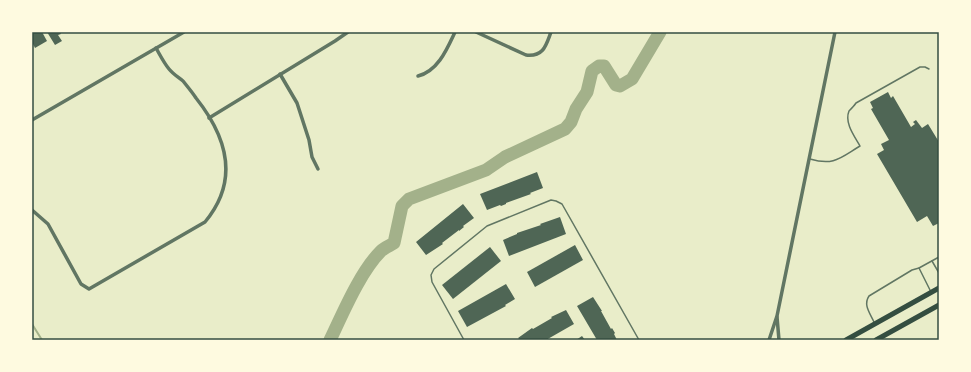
<svg xmlns="http://www.w3.org/2000/svg" width="971" height="372" font-family="Roboto,sans-serif">
	<style>
		.lines { fill: none; stroke-linecap: round; stroke-linejoin: round }
		.stream { stroke: #a3b18a; stroke-width: 2 }
		.river { stroke: #a3b18a; stroke-width: 13 }
		.building { fill: #4f6655 }
		.service { stroke: #617663; stroke-width: 1.5 }
		.minor { stroke: #617663; stroke-width: 3.5 }
		.secondary { stroke: #344e41; stroke-width: 5 }
		.neatline { fill: none; stroke: #344e41; stroke-width: 1.5 }
	</style>
	<rect width="100%" height="100%" fill="#e9edc9"/>
	<g class="lines">
		<path class="stream" d="M32 324 42 340"/>
		<path class="river" d="M330 340C343 313 360 272 381 251 384 248 389 246 394 243L402 206 409 199 486 170 505 157 565 129 571 122 576 109 587 92 592 71 599 66H604L616 85 620 86 632 79 660 32"/>
	</g>
	<g class="building">
		<path d="M32 32H42L47 41 35 48 32 42Z"/>
		<path d="M47 32H60L61 34 58 35 62 41 55 45Z"/>
		<path d="M888 92 891 98 893 96 911 127 915 124 913 122 916 120 922 128 928 124 939 142V223L933 226 927 216 917 222 877 154 884 150 881 144 889 140 871 109 873 108 870 102Z"/>
		<path d="M537 172 543 188 530 193 531 194 506 203V204L501 206 500 205 487 210 480 194Z"/>
		<path d="M463 204 474 218 463 226 464 227 459 231V230L442 243 443 244 426 255 416 242Z"/>
		<path d="M560 217 566 234 509 256 503 240 517 234V233L541 225 540 224Z"/>
		<path d="M575 245 583 260 535 287 527 272Z"/>
		<path d="M490 247 501 261 453 299 442 285Z"/>
		<path d="M506 284 515 299 505 305 506 306 467 327 458 311Z"/>
		<path d="M593 297 602 311H601L611 329 612 328 615 333 614 334 617 340H597L577 306Z"/>
		<path d="M566 310 574 324 546 340H520L518 338 532 328 533 329 552 318 551 317Z"/>
		<path d="M582 336 585 340H576Z"/>
	</g>
	<g class="lines">
		<g class="service">
			<path d="M810 159C834 166 840 158 860 146 855 137 844 123 849 111 851 109 854 106 856 103L920 67H925L929 69"/>
			<path d="M932 261 939 273"/>
			<path d="M919 268 931 292"/>
			<path d="M874 322C870 313 863 305 869 296L912 270 919 268 939 257"/>
			<path d="M464 340 432 282 431 275 434 269 487 226 551 200 556 201 562 204 639 340"/>
		</g>
		<g class="minor">
			<path d="M476 32 526 55C544 57 546 45 551 32"/>
			<path d="M280 74 297 103 309 140 312 157 318 169"/>
			<path d="M418 76C438 71 447 49 455 32"/>
			<path d="M209 118 335 41 348 32"/>
			<path d="M32 120 184 32"/>
			<path d="M32 210 48 224 81 284 89 289 205 222C240 180 227 137 196 98 192 92 187 86 183 81 178 77 173 74 169 69 164 63 160 55 156 48"/>
			<path d="M777 317 779 340"/>
			<path d="M769 340 777 316 835 32"/>
		</g>
		<g class="secondary">
			<path d="M846 340 939 288"/>
			<path d="M876 340 939 305"/>
		</g>
	</g>
	<rect width="971" height="372" fill="none" stroke="#fefae0" stroke-width="66"/>
	<rect x="33" y="33" width="905" height="306" class="neatline"/>
</svg>
